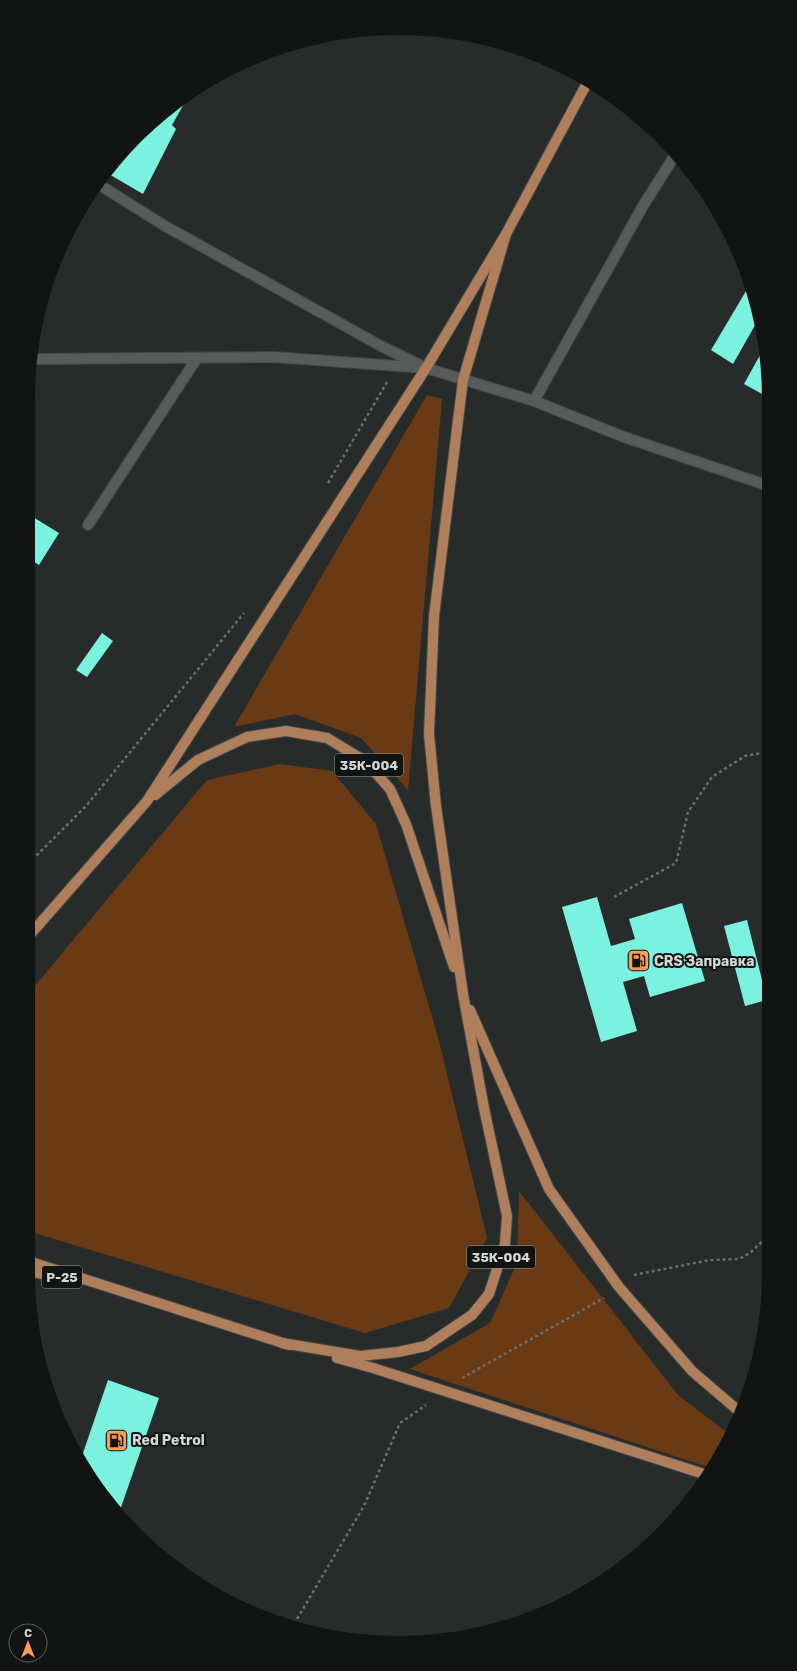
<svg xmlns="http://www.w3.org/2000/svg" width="797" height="1671" font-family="Rubik,sans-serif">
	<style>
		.green { fill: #6a3a14 }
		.building { fill: #7bf2e0 }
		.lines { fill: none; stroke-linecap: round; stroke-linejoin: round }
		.minor-casing { stroke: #434746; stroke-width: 12 }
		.major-casing { stroke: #434746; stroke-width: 12 }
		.path { stroke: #6b6f6e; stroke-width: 2.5; stroke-dasharray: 3 3; stroke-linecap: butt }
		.minor { stroke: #575c5b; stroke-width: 10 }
		.major { stroke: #af7f5b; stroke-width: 10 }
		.labels { text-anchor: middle; stroke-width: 4; stroke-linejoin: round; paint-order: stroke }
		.shield { fill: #121413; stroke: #9a9c9c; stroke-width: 1 }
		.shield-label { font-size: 13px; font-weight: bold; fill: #d4d7d6 }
		.poi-label { font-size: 14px; font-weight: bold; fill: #d4d7d6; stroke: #121413; text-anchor: start }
	</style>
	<rect width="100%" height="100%" fill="#272c2b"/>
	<g class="green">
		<path d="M427 395 442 399 408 790 361 738 295 714 234 727Z"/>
		<path d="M280 764 332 771 376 824 439 1041 487 1238 449 1308 365 1333 28 1231V994L207 780Z"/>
		<path d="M519 1191 678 1395 729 1434 708 1467 410 1369 490 1323 517 1263Z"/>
	</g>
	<g class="building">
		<path d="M190 93 172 125 176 129 143 194 107 173 137 136Z"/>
		<path d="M749 286 758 320 733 364 711 350Z"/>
		<path d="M765 346 766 350V396L744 384Z"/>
		<path d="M28 514 59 533 39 565 28 558Z"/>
		<path d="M102 633 113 641 87 677 76 670Z"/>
		<path d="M597 897 611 946 635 939 629 919 682 903 705 981 650 997 644 976 623 982 637 1031 601 1042 562 907Z"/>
		<path d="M747 920 767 1000 745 1006 724 926Z"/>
		<path d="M108 1380 159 1398 119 1513 105 1498 82 1456Z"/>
	</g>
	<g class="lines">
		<defs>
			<g id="minor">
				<path d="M98 184 165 226 381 346 420 365"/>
				<path d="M32 359 273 357 426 368 534 401 643 206 675 155"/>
				<path d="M534 401 624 437 766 485"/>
				<path d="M88 525 197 358"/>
			</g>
			<g id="major">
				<path d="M155 795 198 760 247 737 286 731 327 738 365 761 390 789 406 824 454 967"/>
				<path d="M28 937 147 801 426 368 506 234 587 83"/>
				<path d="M470 1010 549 1189 619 1287 692 1371 741 1413"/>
				<path d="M28 1261 289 1345"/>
				<path d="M28 1271 59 1277"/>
				<path d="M282 1343 360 1356 398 1352 426 1346 472 1315 489 1294 505 1244 507 1216 484 1108 463 994 436 806 429 734 434 616 463 380 506 234"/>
				<path d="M337 1358 373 1368 704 1474"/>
			</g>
		</defs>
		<use href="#minor" class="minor-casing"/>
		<use href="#major" class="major-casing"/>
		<g class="path">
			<path d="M328 483 387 382"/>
			<path d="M28 864 86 806 244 613"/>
			<path d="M614 897 676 863 688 812 712 777 745 756 767 752"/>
			<path d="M634 1275 710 1260 739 1259 750 1253 769 1235"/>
			<path d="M462 1378 604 1298"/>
			<path d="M294 1624 364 1506 400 1423 426 1405"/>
		</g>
		<use href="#minor" class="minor"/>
		<use href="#major" class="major"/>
	</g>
	<defs>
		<symbol id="fuel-square" viewBox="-11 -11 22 22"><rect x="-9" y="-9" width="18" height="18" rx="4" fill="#fd9c56" stroke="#121413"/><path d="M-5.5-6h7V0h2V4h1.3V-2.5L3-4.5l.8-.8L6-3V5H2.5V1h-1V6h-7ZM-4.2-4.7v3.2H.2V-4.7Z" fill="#111"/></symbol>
	</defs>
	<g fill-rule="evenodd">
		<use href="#fuel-square" x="626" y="948" width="25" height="25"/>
		<use href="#fuel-square" x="104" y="1428" width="25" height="25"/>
	</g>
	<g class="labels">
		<g class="shield">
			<rect x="335" y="754" width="68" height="22" rx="3"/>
			<rect x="467" y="1246" width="68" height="22" rx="3"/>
			<rect x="42" y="1266" width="40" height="22" rx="3"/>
		</g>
		<g class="shield-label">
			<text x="369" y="770">35К-004</text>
			<text x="501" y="1262">35К-004</text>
			<text x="62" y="1282">Р-25</text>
		</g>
		<g class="poi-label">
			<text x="654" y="966">CRS Заправка</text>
			<text x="132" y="1445">Red Petrol</text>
		</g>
	</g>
	<path d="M0 0H797V1671H0ZM398 35H399A363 363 0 0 1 762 398V1273A363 363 0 0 1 399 1636H398A363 363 0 0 1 35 1273V398A363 363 0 0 1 398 35Z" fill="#121413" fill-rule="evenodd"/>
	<g transform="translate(28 1643)"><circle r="19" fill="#121413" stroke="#606261"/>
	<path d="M0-3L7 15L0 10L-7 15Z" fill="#fd9c56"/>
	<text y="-6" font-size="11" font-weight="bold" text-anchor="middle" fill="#d4d7d6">С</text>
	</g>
</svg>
